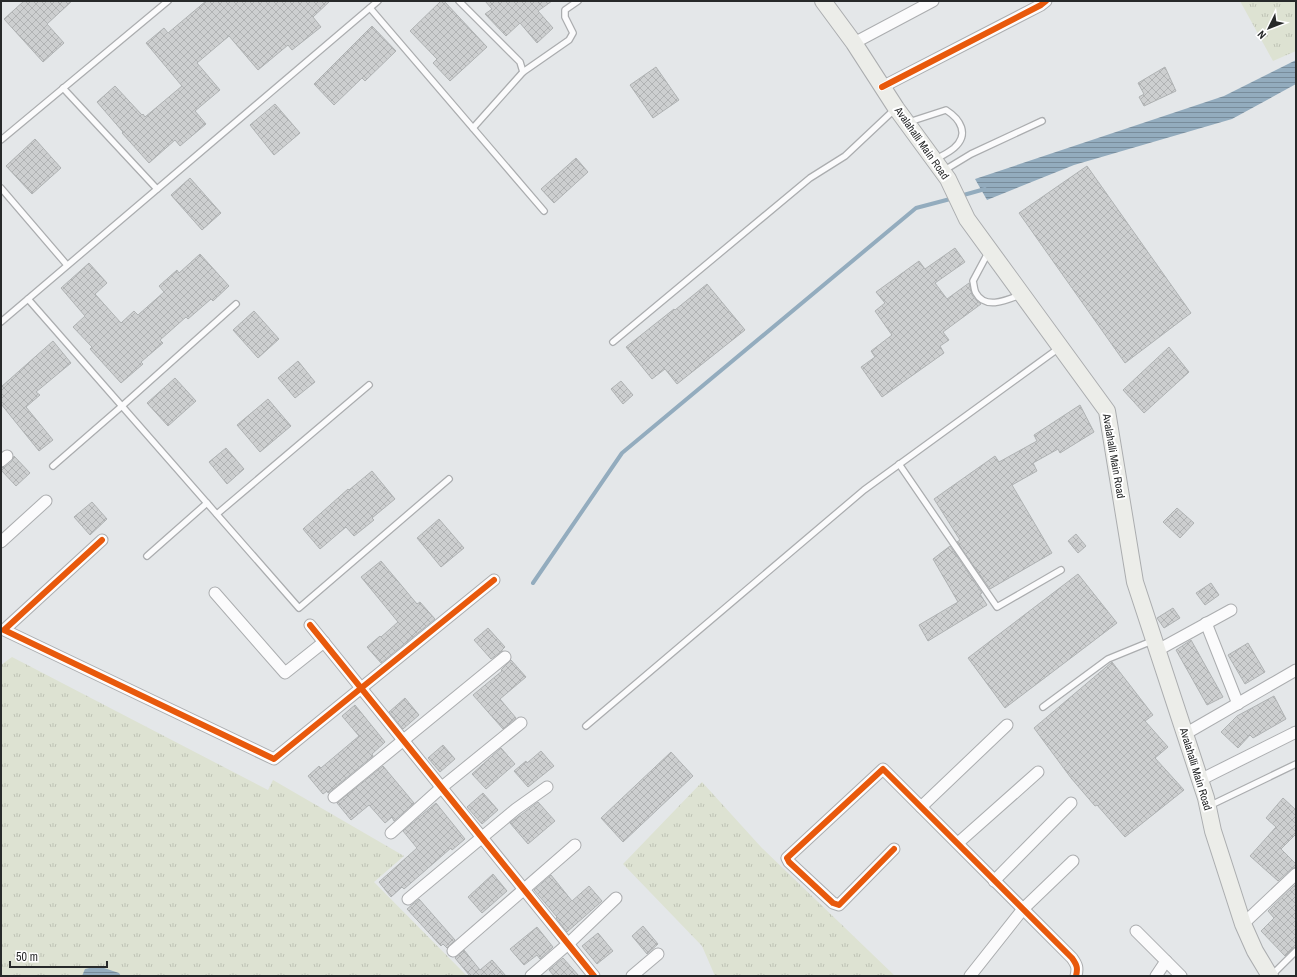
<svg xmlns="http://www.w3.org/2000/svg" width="1297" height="977" font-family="'Archivo Narrow',sans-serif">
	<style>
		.grass { fill: url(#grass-tufts) }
		.water { fill: url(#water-rules) }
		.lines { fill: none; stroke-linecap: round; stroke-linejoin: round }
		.stream { stroke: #93acbe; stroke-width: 4 }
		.building { fill: url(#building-cross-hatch); stroke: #afb2b3 }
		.service-casing { stroke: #abadaf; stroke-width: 8 }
		.minor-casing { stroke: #abadaf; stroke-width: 13 }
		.secondary-casing { stroke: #abadaf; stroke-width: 18 }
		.service { stroke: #fbfbfc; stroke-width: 5.5 }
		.minor { stroke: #fbfbfc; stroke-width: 11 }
		.secondary { stroke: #ecede9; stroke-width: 16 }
		.cycleway-casing { stroke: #fff; stroke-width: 8 }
		.cycleway { stroke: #e8590c; stroke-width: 6 }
		.labels { text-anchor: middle; stroke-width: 4; stroke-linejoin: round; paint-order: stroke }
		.street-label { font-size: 11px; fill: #27292a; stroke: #fff }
	</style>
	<defs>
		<pattern id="grass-tufts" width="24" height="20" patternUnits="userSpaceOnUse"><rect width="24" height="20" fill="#dde2d2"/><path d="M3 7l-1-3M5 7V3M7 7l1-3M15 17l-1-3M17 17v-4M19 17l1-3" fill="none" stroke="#bec2b4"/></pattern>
		<pattern id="water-rules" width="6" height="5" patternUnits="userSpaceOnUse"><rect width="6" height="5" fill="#93acbe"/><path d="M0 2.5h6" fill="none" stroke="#788c9b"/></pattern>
		<pattern id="building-cross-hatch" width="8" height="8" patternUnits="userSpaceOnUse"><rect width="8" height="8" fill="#cdcfd0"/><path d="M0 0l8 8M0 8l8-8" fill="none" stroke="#b0b2b3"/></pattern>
	</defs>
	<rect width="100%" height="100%" fill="#e4e7e9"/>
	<g class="grass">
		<path d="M1240 1H1296V51L1273 61Z"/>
		<path d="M12 657 268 790 273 780 404 856 374 882 467 976H1V665Z"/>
		<path d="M702 782 761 847 895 976H715L702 946 623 864Z"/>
	</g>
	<g class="water">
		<path d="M1296 60V84L1232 119 1074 165 987 200 975 179 1224 96Z"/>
		<path d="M98 966 119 973 121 976H82L85 969Z"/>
	</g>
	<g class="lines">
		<g class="stream">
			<path d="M960 196 985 189"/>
			<path d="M533 583 622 453 916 208 954 198"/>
		</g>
	</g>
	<g class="building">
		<path d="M24 1H72L47 24 64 43 43 62 4 19Z"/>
		<path d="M206 1H330L313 17 321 27 292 50 288 45 258 70 229 36 197 63 220 90 195 111 206 124 180 146 175 140 149 163 122 133 123 132 97 102 115 86 142 115 143 114 145 117 182 86 146 43 164 28 168 33Z"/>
		<path d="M441 1H444L487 47 450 81 433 63 437 59 410 31Z"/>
		<path d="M485 1H552L538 11 553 28 537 43 520 23 506 36 485 14 492 9Z"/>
		<path d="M372 26 396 51 365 81 362 78 334 105 314 84Z"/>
		<path d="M656 67 679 100 653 118 630 85Z"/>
		<path d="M1165 67 1176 91 1144 106 1139 97 1144 94 1138 83Z"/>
		<path d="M275 104 300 133 274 155 250 125Z"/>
		<path d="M35 139 61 168 32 194 6 166Z"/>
		<path d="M576 158 588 172 554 203 541 189Z"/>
		<path d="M1087 166 1191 313 1125 363 1019 213Z"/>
		<path d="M190 178 221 213 202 230 171 195Z"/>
		<path d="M955 248 965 262 935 283 947 299 969 283 972 295 977 301 981 304 943 332 949 340 940 346 944 353 882 397 861 367 875 357 871 351 892 335 875 311 885 303 876 292 919 261 925 269Z"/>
		<path d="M200 254 229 286 213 301 211 299 188 319 186 317 160 340 163 343 141 362 143 364 121 383 90 349 92 347 73 327 85 316 61 288 89 263 107 283 95 294 121 323 134 311 138 315 164 292 159 286 177 270 179 273Z"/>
		<path d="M707 284 745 330 677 384 665 369 652 379 626 347 674 309 675 310Z"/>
		<path d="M254 311 279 339 258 358 233 330Z"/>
		<path d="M53 341 71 363 36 392 40 395 26 407 53 440 39 451 1 404V387Z"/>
		<path d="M1169 347 1189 372 1144 413 1123 390Z"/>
		<path d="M298 361 315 382 295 398 278 378Z"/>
		<path d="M175 378 196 401 168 426 147 403Z"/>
		<path d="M621 381 633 395 623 404 611 389Z"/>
		<path d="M268 399 291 426 260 452 237 425Z"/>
		<path d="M1080 405 1094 432 1060 453 1058 449 1033 463 1037 471 1012 485 1052 553 990 589 957 542 960 540 934 499 995 456 999 462 1037 441 1034 435Z"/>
		<path d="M226 448 244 469 227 484 209 462Z"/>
		<path d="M14 456 30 473 16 486 1 470V468L5 467 12 461Z"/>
		<path d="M372 471 395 499 372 518 374 520 354 536 346 527 320 549 303 529 348 489 349 490Z"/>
		<path d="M92 502 107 519 90 535 74 517Z"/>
		<path d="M1177 508 1194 523 1180 538 1163 522Z"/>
		<path d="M439 519 464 548 441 567 417 538Z"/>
		<path d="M1076 534 1086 546 1078 553 1068 541Z"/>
		<path d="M950 546 982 593 980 594 987 605 928 641 919 625 958 602 933 559Z"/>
		<path d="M381 561 417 604 420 602 435 619 381 663 367 647 380 636 381 637 398 622 361 577Z"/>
		<path d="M1078 574 1117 623 1005 708 968 658Z"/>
		<path d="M1211 583 1219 595 1205 605 1196 593Z"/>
		<path d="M1173 608 1180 618 1164 628 1157 618Z"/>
		<path d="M488 628 505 647 502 650V651L491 659 474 640Z"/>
		<path d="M1191 640 1223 697 1207 705 1176 650Z"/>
		<path d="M1248 643 1265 672 1245 684 1228 655Z"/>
		<path d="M511 660 526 677 500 699 516 718 503 729 473 695 502 671 501 670Z"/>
		<path d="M1112 662 1153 715 1145 721 1168 747 1155 758 1184 790 1125 837 1097 805 1095 806 1071 778 1034 728Z"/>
		<path d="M1274 696 1286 719 1253 738 1250 735 1238 748 1221 732 1237 716Z"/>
		<path d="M405 698 419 715 403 729 389 712Z"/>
		<path d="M355 705 385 742 372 754 373 756 328 793 327 791 323 794 308 776 319 766 321 768 359 736 342 716Z"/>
		<path d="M443 745 455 759 440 772 428 758Z"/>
		<path d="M501 748 515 764 486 789 472 774Z"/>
		<path d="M541 751 554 766 528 787 514 771 526 761 527 763Z"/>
		<path d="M671 752 693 776 623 842 601 818Z"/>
		<path d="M383 766 414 803 394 821 392 817 385 823 369 805 351 820 337 803Z"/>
		<path d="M483 793 498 810 482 824 467 807Z"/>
		<path d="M1283 798 1296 810V834L1281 849 1296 864V867L1291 869 1278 881 1250 856 1276 827 1266 818Z"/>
		<path d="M538 802 555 821 528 844 510 823Z"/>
		<path d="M436 803 465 839 452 850 451 848 404 889 402 887 391 897 379 882 417 848 403 831Z"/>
		<path d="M493 874 507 891 482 913 468 897Z"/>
		<path d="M551 875 572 901 589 886 602 901 567 932 556 918 557 917 534 890Z"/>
		<path d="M1296 884V947L1293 948 1285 956 1261 931 1274 918 1268 911Z"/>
		<path d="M419 899 455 940 447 948 443 944 441 946 407 909Z"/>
		<path d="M643 926 658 944 647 954 632 936Z"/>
		<path d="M537 927 553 947 540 959 537 955 524 965 510 949Z"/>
		<path d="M598 933 613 951 597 964 582 946Z"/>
		<path d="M464 950 480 970 492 960 506 976H470L455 958Z"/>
		<path d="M563 958 579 976H554L549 970Z"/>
	</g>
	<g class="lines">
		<defs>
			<g id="service">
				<path d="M459 1 520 62 523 72 473 128"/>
				<path d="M370 8 544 211"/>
				<path d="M523 72 569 40 573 33 565 17V10L578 1"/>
				<path d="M63 88 157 189"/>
				<path d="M909 122 946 110C960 119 970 134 954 148 948 153 941 156 935 160"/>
				<path d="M1 140 168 1"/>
				<path d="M943 171 971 154 1042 121"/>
				<path d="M1 188 67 265"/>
				<path d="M989 251 973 281C974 284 974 290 976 293 985 310 1007 300 1020 295"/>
				<path d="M28 299 299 608 449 479"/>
				<path d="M1 322 378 1"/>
				<path d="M613 342 810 178 845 156 895 109"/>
				<path d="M899 464 997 607 1061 570"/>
				<path d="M53 466 122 406 236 304"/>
				<path d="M217 514 369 385"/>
				<path d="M147 556 207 503"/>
				<path d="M1043 707 1108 659 1152 641"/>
				<path d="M586 726 864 490 1059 348"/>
				<path d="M1209 806 1296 764"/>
				<path d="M1271 976 1296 951"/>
			</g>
			<g id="minor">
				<path d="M854 43 933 1"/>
				<path d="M882 87 1041 5 1046 1"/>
				<path d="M1 461 7 456"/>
				<path d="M102 540 4 630 274 759 494 580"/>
				<path d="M1 542 46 501"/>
				<path d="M215 593 285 673 324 642"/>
				<path d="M1206 623 1238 704"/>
				<path d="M310 625C405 742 499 859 594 976"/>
				<path d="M1158 650 1231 610"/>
				<path d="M1185 734 1296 670"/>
				<path d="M1200 780 1296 732"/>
				<path d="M334 797 505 657"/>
				<path d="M921 807 1007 725"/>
				<path d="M391 833 442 787 521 723"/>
				<path d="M958 843 1038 772"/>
				<path d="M894 849 839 905 833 903 789 862 787 858 883 769C946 832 1009 895 1072 958 1077 965 1078 968 1076 976"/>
				<path d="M994 881 1071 803"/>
				<path d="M408 899 516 809 547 787"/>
				<path d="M1243 924 1296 874"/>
				<path d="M1136 931 1181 976"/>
				<path d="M453 951 575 845"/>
				<path d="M531 976 568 944 616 898"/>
				<path d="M632 976 658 954"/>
				<path d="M970 976 1023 909 1073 861"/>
				<path d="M1156 976 1166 961"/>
			</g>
			<path id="secondary" d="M823 1 854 43 896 108 948 179 967 219 1107 411 1135 582 1206 798 1213 831 1243 924 1255 951 1270 976"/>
		</defs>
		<use href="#service" class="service-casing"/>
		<use href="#minor" class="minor-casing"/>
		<use href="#secondary" class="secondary-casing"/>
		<use href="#service" class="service"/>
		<use href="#minor" class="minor"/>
		<use href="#secondary" class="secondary"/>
		<defs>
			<g id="cycleway">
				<path d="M882 87 1041 5 1046 1"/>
				<path d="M102 540 4 630 274 759 494 580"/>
				<path d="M310 625C405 742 499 859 594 976"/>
				<path d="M894 849 839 905 833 903 789 862 787 858 883 769C946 832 1009 895 1072 958 1077 965 1078 968 1076 976"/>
			</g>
		</defs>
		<use href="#cycleway" class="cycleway-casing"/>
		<use href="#cycleway" class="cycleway"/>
	</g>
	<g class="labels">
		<g class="street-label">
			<text transform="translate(922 143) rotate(55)" y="4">Avalahalli Main Road</text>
			<text transform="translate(1114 456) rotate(80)" y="4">Avalahalli Main Road</text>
			<text transform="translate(1196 769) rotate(73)" y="4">Avalahalli Main Road</text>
		</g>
	</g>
	<rect width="1297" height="977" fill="none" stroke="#27292a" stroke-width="4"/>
	<g transform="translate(1269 28) rotate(227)" stroke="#ffffff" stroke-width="3" paint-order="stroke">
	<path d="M0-3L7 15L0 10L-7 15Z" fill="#27292a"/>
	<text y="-6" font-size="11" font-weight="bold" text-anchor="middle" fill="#27292a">N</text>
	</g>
	<path d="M10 961v6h97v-6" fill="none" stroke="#27292a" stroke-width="2"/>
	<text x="16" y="961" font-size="12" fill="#27292a" stroke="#ffffff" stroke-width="3" paint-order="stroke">50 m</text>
</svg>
